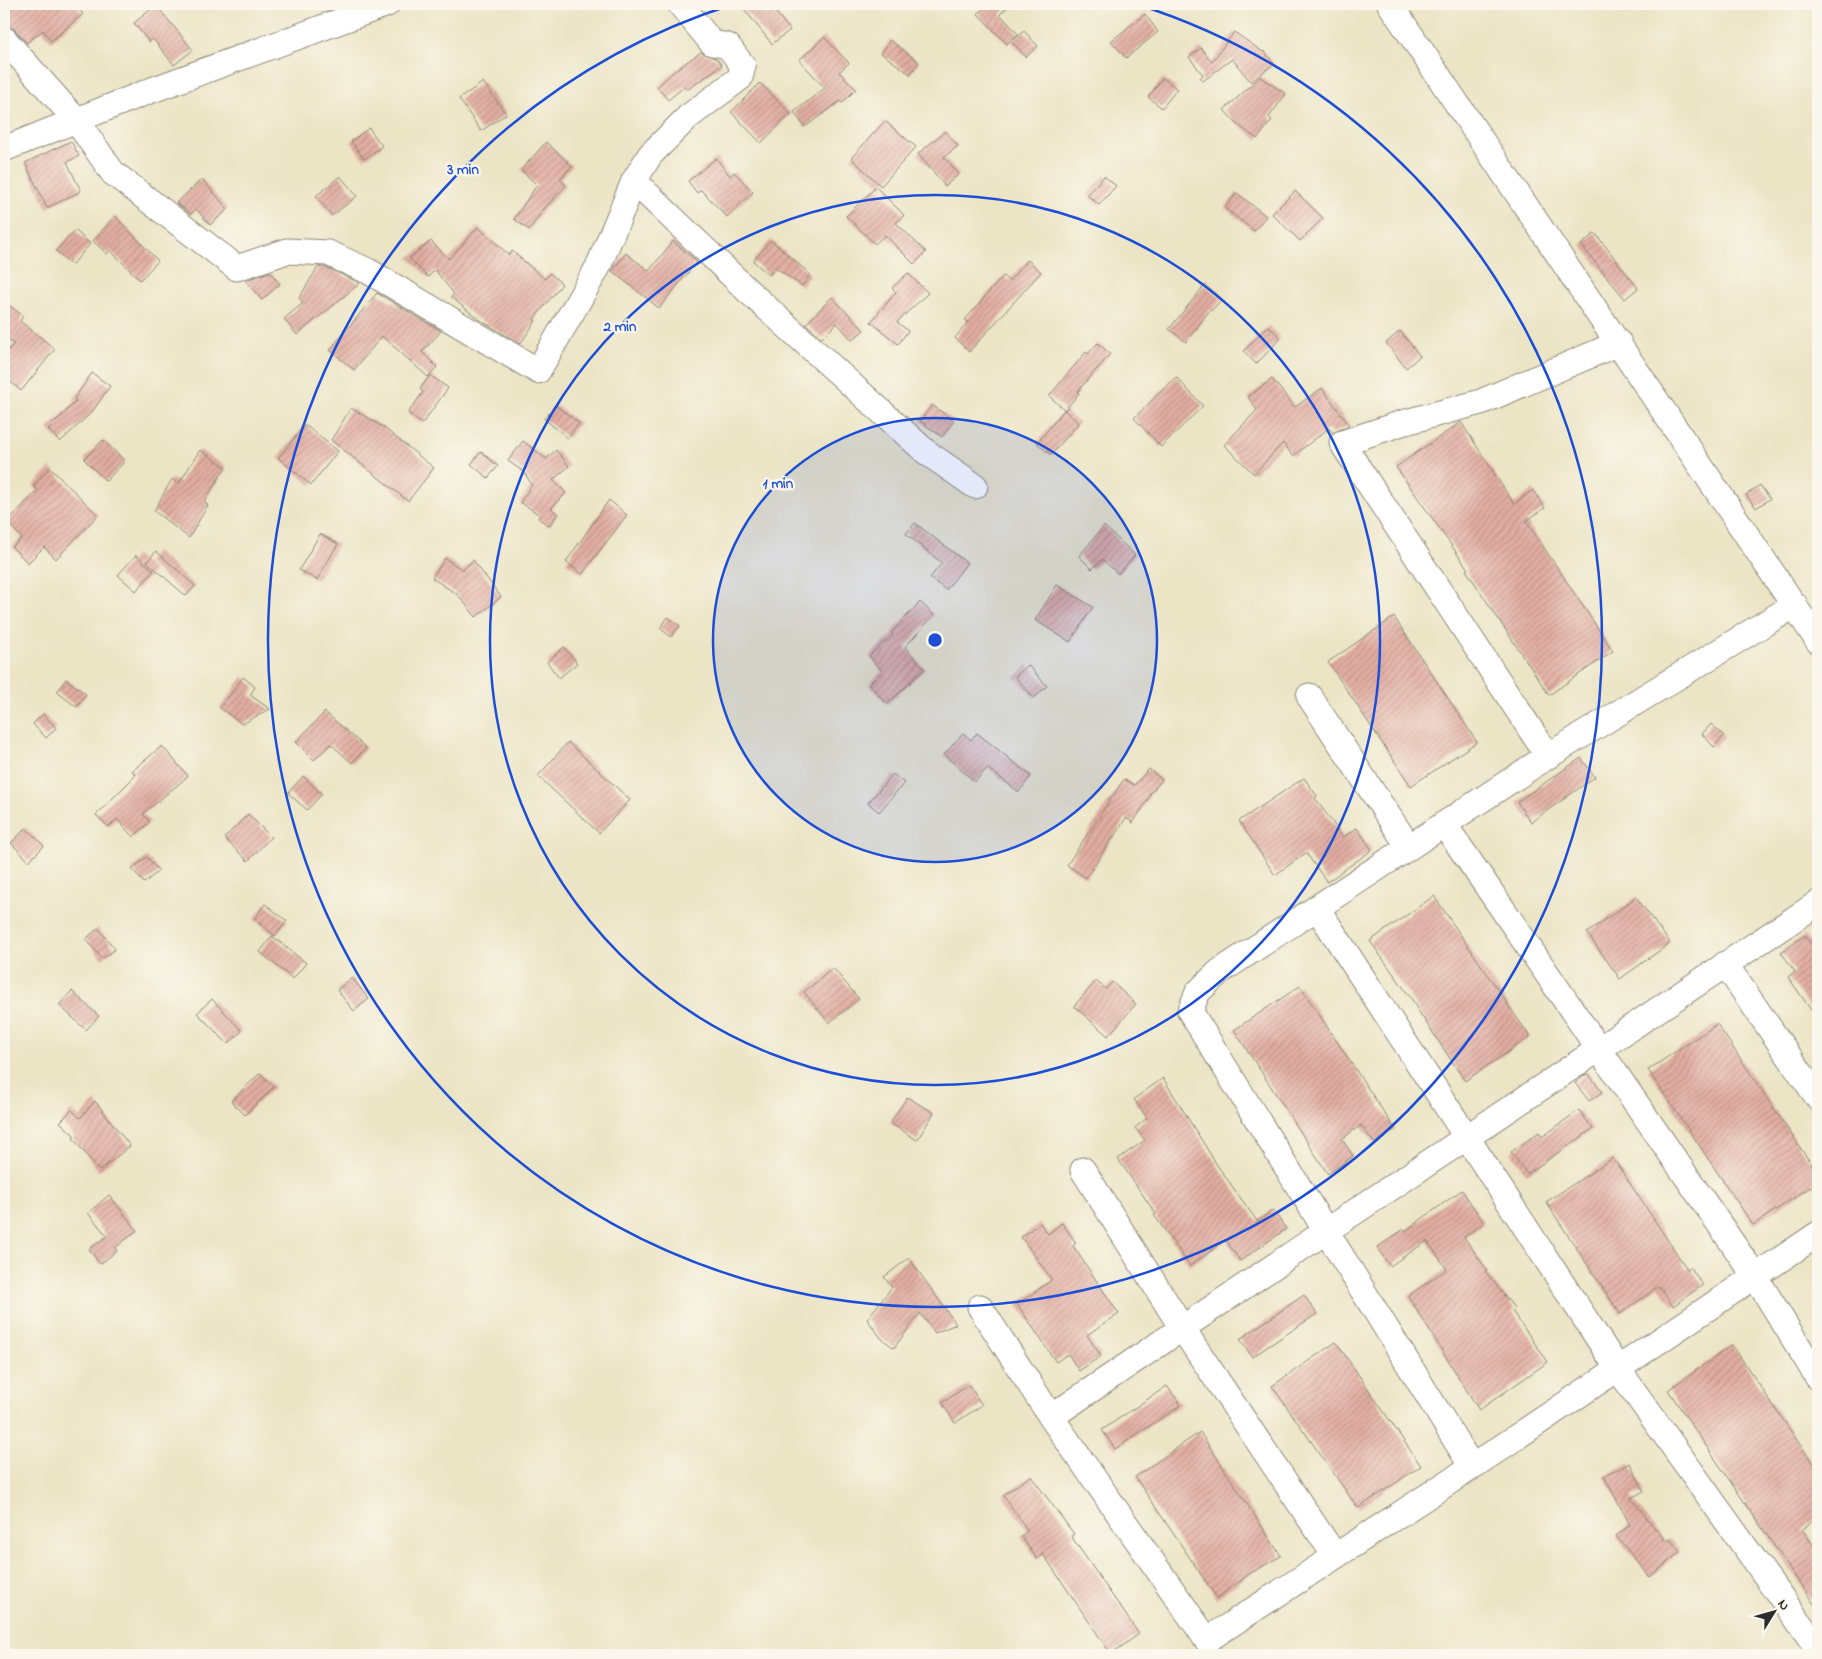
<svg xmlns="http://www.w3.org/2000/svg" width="1822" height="1659" font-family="'Indie Flower',sans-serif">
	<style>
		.building { fill: url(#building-hatch) }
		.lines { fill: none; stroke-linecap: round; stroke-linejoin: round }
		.minor-casing { stroke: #8b8878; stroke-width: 27 }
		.minor { stroke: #fff; stroke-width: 25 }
		.ring { fill: none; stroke: #1d4ed8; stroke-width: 2.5 }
		.centre { fill: #1d4ed8; stroke: #fbf7ec; stroke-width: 2.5 }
		.ring-label { font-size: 15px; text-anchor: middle; font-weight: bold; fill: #1d4ed8; stroke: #fbf7ec; stroke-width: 4.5; stroke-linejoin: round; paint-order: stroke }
	</style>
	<defs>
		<pattern id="building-hatch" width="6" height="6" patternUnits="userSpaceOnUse" patternTransform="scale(1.25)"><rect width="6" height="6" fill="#e3aea3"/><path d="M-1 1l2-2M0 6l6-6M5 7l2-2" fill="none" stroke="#b88e85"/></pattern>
	</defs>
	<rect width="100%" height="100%" fill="#fbf7ec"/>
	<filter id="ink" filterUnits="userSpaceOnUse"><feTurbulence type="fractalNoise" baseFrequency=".02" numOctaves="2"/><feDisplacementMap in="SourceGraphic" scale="10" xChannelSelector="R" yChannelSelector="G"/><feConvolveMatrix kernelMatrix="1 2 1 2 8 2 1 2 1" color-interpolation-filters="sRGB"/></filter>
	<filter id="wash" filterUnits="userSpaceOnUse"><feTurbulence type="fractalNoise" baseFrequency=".0096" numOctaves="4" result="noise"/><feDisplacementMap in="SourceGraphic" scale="20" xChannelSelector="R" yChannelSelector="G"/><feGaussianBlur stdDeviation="1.12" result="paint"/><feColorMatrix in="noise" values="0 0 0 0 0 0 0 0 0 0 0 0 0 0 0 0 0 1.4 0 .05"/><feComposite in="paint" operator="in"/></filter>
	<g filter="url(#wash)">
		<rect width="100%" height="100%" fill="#ebe4c5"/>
		<g id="blocks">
			<g class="building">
				<path d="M4 4H75L83 14 51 41 43 30 27 43 14 29 4 25Z"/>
				<path d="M740 4H769L790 30 772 44Z"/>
				<path d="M988 4H1011L1000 14 1018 34 1007 44 978 14Z"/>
				<path d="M156 5 193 50 174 65 153 39 149 42 134 23Z"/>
				<path d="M1145 14 1158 32 1126 58 1111 41Z"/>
				<path d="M1024 31 1038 46 1026 57 1012 42Z"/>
				<path d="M1234 32 1263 52 1264 51 1274 64 1251 82 1232 59 1203 81 1200 78 1203 75 1189 57 1201 48 1212 62Z"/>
				<path d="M824 37 849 63 839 72 856 89 842 103 840 101 805 127 794 112 825 88 799 60Z"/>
				<path d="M890 40 919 62 910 74 881 53Z"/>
				<path d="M701 52 717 59 722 65 687 90 685 86 668 100 657 87 674 71Z"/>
				<path d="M1260 77 1286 94 1269 117 1272 120 1257 139 1237 124 1224 110Z"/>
				<path d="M1163 78 1177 89 1162 108 1148 97Z"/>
				<path d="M483 82 506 114 481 131 459 99Z"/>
				<path d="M760 83 791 114 761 143 731 112Z"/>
				<path d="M885 121 916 147 881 186 851 158Z"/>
				<path d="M369 128 382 146 364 159 351 141Z"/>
				<path d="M945 131 958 146 944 157 959 174 945 186 918 154Z"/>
				<path d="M71 141 79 156 67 162 81 191 47 208 25 163Z"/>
				<path d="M546 142 572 166 560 179 566 185 544 209 529 230 514 219 537 185 521 170Z"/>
				<path d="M716 158 730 176 734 172 753 192 727 217 701 190 697 193 688 181Z"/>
				<path d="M340 176 357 196 332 216 316 196Z"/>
				<path d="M1104 176 1116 186 1099 205 1087 195Z"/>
				<path d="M202 179 228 209 210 225 196 209 191 214 176 203Z"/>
				<path d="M876 187 904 215 896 223 926 252 914 264 885 235 875 244 846 216Z"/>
				<path d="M1295 191 1323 218 1300 241 1272 214Z"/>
				<path d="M1237 193 1266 216 1254 231 1225 208Z"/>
				<path d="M115 216 158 261 140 280 110 250 107 254 93 241Z"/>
				<path d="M478 227 509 255 512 251 545 279 550 273 562 284 534 319 536 321 520 344 477 318 451 297 454 294 435 270 428 277 409 258 431 241 449 259Z"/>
				<path d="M75 230 90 244 72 265 56 251Z"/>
				<path d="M1595 233 1638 288 1625 299 1581 245Z"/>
				<path d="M771 240 810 274 802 286 776 268 769 275 753 261Z"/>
				<path d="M673 241 697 262 659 308 612 271 626 253 649 271Z"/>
				<path d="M1028 260 1041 272 969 352 955 338 968 322 965 320 1003 276 1009 281Z"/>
				<path d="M318 267H325L360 283 297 335 284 319 303 303 299 298Z"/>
				<path d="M270 272 280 284 262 300 245 280Z"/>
				<path d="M908 273 928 293 897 322 908 331 898 344 871 322 896 292 892 288Z"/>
				<path d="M1205 285 1222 299 1211 311 1210 310 1186 342 1169 329Z"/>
				<path d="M377 293 441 331 422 352 437 367 428 377 382 336 354 370 330 350Z"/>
				<path d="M832 297 864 330 852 340 837 323 822 338 806 324Z"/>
				<path d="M4 301 23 316 20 321 55 349 21 391 4 376V355L14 344 6 338 4 342Z"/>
				<path d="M1268 326 1281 338 1256 364 1244 351Z"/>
				<path d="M1400 331 1420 356 1406 368 1386 343Z"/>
				<path d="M1098 343 1110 354 1077 392 1079 393 1065 410 1049 396 1086 352 1088 354Z"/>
				<path d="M92 373 110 386 92 412 60 442 48 429 76 401 74 399Z"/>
				<path d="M430 375 448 388 422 424 408 413 423 392 420 389Z"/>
				<path d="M1176 377 1203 406 1161 447 1134 418Z"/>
				<path d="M1272 379 1295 407 1322 388 1349 425 1333 433 1329 428 1293 456 1283 443 1254 474 1224 445 1257 410 1248 397Z"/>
				<path d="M555 405 579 423 568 438 544 419Z"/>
				<path d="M932 405 954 421 942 437 920 421Z"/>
				<path d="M351 408 383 427 434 468 408 501 331 440Z"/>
				<path d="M1064 410 1079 423 1051 455 1037 443Z"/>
				<path d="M1461 422 1514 504 1533 490 1545 508 1526 521 1613 651 1549 695 1489 605 1466 570 1468 569 1396 467Z"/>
				<path d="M305 425 338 451 311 485 278 458Z"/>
				<path d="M103 440 125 461 106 481 84 459Z"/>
				<path d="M523 441 546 459 556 450 569 466 553 480 566 493 551 508 558 514 549 526 538 518 540 515 520 502 532 485 524 472 508 461Z"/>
				<path d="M200 450 226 467 204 502 208 505 189 538 154 511 172 479 179 483Z"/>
				<path d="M481 452 498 466 488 478 471 464Z"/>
				<path d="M50 468 98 515 56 559 44 547 28 563 12 547 22 538 7 522 38 490 33 486Z"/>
				<path d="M1760 485 1770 499 1756 508 1746 495Z"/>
				<path d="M609 500 627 515 582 574 566 562Z"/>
				<path d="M915 523 967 563 946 590 930 578 942 563 906 534Z"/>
				<path d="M1104 526 1135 555 1118 574 1102 559 1092 569 1079 556Z"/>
				<path d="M320 534 338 544 317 580 299 570Z"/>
				<path d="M156 551 195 586 186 596 147 562Z"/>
				<path d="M136 555 154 571 136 591 118 575Z"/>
				<path d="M445 558 463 570 473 560 501 597 476 617 458 595 432 578Z"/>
				<path d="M1057 585 1093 607 1070 642 1035 620Z"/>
				<path d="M920 602 934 615 905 647 925 669 887 704 869 684 882 671 869 656 893 635 891 633Z"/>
				<path d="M668 617 680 626 671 637 660 628Z"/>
				<path d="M1394 617 1477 742 1411 786 1328 662Z"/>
				<path d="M564 647 577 663 559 678 547 662Z"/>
				<path d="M1028 665 1047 686 1034 698 1015 677Z"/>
				<path d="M243 677 255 687 250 695 270 709 242 724 220 708Z"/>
				<path d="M66 679 86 694 77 707 57 692Z"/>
				<path d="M325 712 366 748 352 763 331 744 314 760 296 742Z"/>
				<path d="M43 714 56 728 46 738 33 724Z"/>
				<path d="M1711 724 1724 736 1714 747 1702 734Z"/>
				<path d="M963 733 971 740 977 733 1031 776 1019 792 987 768 975 782 944 755Z"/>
				<path d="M568 742 630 800 599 833 538 776Z"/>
				<path d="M162 746 188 776 143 814 150 822 133 837 117 819 109 827 96 815 136 775 132 771Z"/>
				<path d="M1581 758 1595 777 1531 822 1517 802Z"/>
				<path d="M1149 769 1162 780 1149 795 1150 796 1133 823 1126 818 1086 878 1067 865 1124 779 1134 785Z"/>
				<path d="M893 774 904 783 879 812 868 803Z"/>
				<path d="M303 776 322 794 307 810 288 793Z"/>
				<path d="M1304 778 1317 796 1315 798 1343 837 1357 828 1372 850 1327 882 1306 853 1275 875 1239 821Z"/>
				<path d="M248 814 271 837 248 861 224 838Z"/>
				<path d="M26 828 44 846 29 861 11 843Z"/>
				<path d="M147 857 159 871 144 883 132 869Z"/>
				<path d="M1434 896 1530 1037 1465 1081 1417 1009 1418 1008 1370 941Z"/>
				<path d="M1636 897 1670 943 1620 979 1587 933Z"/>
				<path d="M265 904 287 921 275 936 254 919Z"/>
				<path d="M98 928 115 949 102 959 86 939Z"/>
				<path d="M1805 935 1818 954V1020L1788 977 1795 972 1781 952Z"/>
				<path d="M272 936 306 963 293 979 260 952Z"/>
				<path d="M833 968 859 999 829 1023 804 992Z"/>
				<path d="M352 978 369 999 354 1011 337 990Z"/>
				<path d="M1096 981 1106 989 1112 982 1136 1004 1108 1036 1074 1006Z"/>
				<path d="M1300 986 1395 1129 1374 1143 1361 1125 1342 1139 1353 1156 1328 1174 1234 1030Z"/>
				<path d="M72 991 99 1016 86 1030 59 1005Z"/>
				<path d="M212 999 242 1031 228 1044 197 1013Z"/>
				<path d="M1717 1024 1818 1174V1182L1753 1225 1648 1070Z"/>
				<path d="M260 1073 274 1087 245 1115 231 1101Z"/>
				<path d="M1588 1073 1602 1092 1589 1101 1575 1083Z"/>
				<path d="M1163 1078 1217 1165 1257 1221 1273 1210 1286 1229 1240 1261 1226 1240 1190 1266 1154 1215 1156 1214 1118 1159 1145 1140 1135 1128 1147 1118 1134 1099Z"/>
				<path d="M907 1097 934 1113 917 1140 890 1123Z"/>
				<path d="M95 1101 130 1146 99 1171 73 1138 75 1136 60 1122 72 1110 80 1118Z"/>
				<path d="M1579 1110 1593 1129 1527 1174 1511 1152 1539 1132 1542 1137Z"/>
				<path d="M1613 1158 1687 1269 1690 1267 1703 1285 1673 1306 1659 1286 1620 1314 1546 1202Z"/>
				<path d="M1462 1190 1484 1223 1464 1237 1487 1270 1485 1271 1515 1309 1512 1311 1548 1362 1479 1410 1408 1296 1447 1269 1427 1241 1390 1266 1377 1248 1404 1229 1405 1231Z"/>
				<path d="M109 1195 137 1230 115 1248 117 1251 100 1264 89 1249 107 1236 88 1213Z"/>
				<path d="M1040 1223 1048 1234 1062 1223 1076 1243 1073 1246 1119 1314 1087 1335 1101 1356 1079 1371 1068 1354 1056 1362 1017 1304 1052 1280 1021 1237Z"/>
				<path d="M909 1258 956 1324 935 1333 920 1313 894 1348 881 1338 867 1319 892 1287 884 1277Z"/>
				<path d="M1304 1295 1317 1314 1252 1357 1240 1339Z"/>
				<path d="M1336 1342 1421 1466 1358 1508 1272 1386Z"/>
				<path d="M1732 1345 1818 1471V1517L1802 1529 1818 1552V1610L1668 1390Z"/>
				<path d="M969 1385 982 1405 955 1423 942 1403Z"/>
				<path d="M1167 1386 1181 1405 1115 1449 1102 1430Z"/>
				<path d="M1200 1432 1281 1556 1251 1573 1217 1598 1135 1477Z"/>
				<path d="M1630 1463 1644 1491 1631 1498 1666 1542 1670 1539 1680 1552 1650 1577 1616 1536 1630 1525 1604 1476Z"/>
				<path d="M1031 1476 1074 1534 1071 1536 1139 1634 1111 1654 1043 1554 1037 1559 1021 1536 1028 1531 1003 1495Z"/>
			</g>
		</g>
	</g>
	<g filter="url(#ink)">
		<use href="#blocks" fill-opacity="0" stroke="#8b8878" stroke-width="1"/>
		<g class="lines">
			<defs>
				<g id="minor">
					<path d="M1390 4 1818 641"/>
					<path d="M4 39 76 120 113 173 237 268 287 251 328 253 368 271 538 371 598 267 634 181 650 155 688 117 740 78 743 66 728 46 712 43 680 4"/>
					<path d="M4 149 152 90 387 4"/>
					<path d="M634 181 747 290 926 452 975 486"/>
					<path d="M1309 696 1409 847"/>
					<path d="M1548 756 1342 443 1402 423 1481 402 1619 343"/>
					<path d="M1444 824 1755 1276 1818 1378"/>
					<path d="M1818 903 1326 1231 1051 1417 1207 1640 1472 1467 1818 1234"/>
					<path d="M1317 908 1618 1369 1818 1649"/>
					<path d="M1725 964 1818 1098"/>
					<path d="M1083 1170 1182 1328 1335 1556"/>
					<path d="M980 1307 1051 1417"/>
					<path d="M1472 1467 1190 1011 1198 992 1219 972 1548 756 1795 605"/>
				</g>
			</defs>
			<use href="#minor" class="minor-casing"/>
			<use href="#minor" class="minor"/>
		</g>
	</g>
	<circle cx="935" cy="640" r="222" fill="#1d4ed8" fill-opacity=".12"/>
	<g class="ring">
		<circle cx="935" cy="640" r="222"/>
		<circle cx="935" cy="640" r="445"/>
		<path d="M1136 4A667 667 0 1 1 734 4"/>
	</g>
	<circle cx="935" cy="640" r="8" class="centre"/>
	<g class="ring-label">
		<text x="463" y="174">3 min</text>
		<text x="620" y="331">2 min</text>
		<text x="778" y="488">1 min</text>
	</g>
	<rect width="1822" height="1659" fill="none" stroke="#fbf7ec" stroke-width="20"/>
	<g transform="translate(1774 1612) rotate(53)" stroke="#fbf7ec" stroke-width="4" paint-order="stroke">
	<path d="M0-4L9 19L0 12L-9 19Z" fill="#2b2b2b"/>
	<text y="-8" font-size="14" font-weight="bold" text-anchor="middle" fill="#2b2b2b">N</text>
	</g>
</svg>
